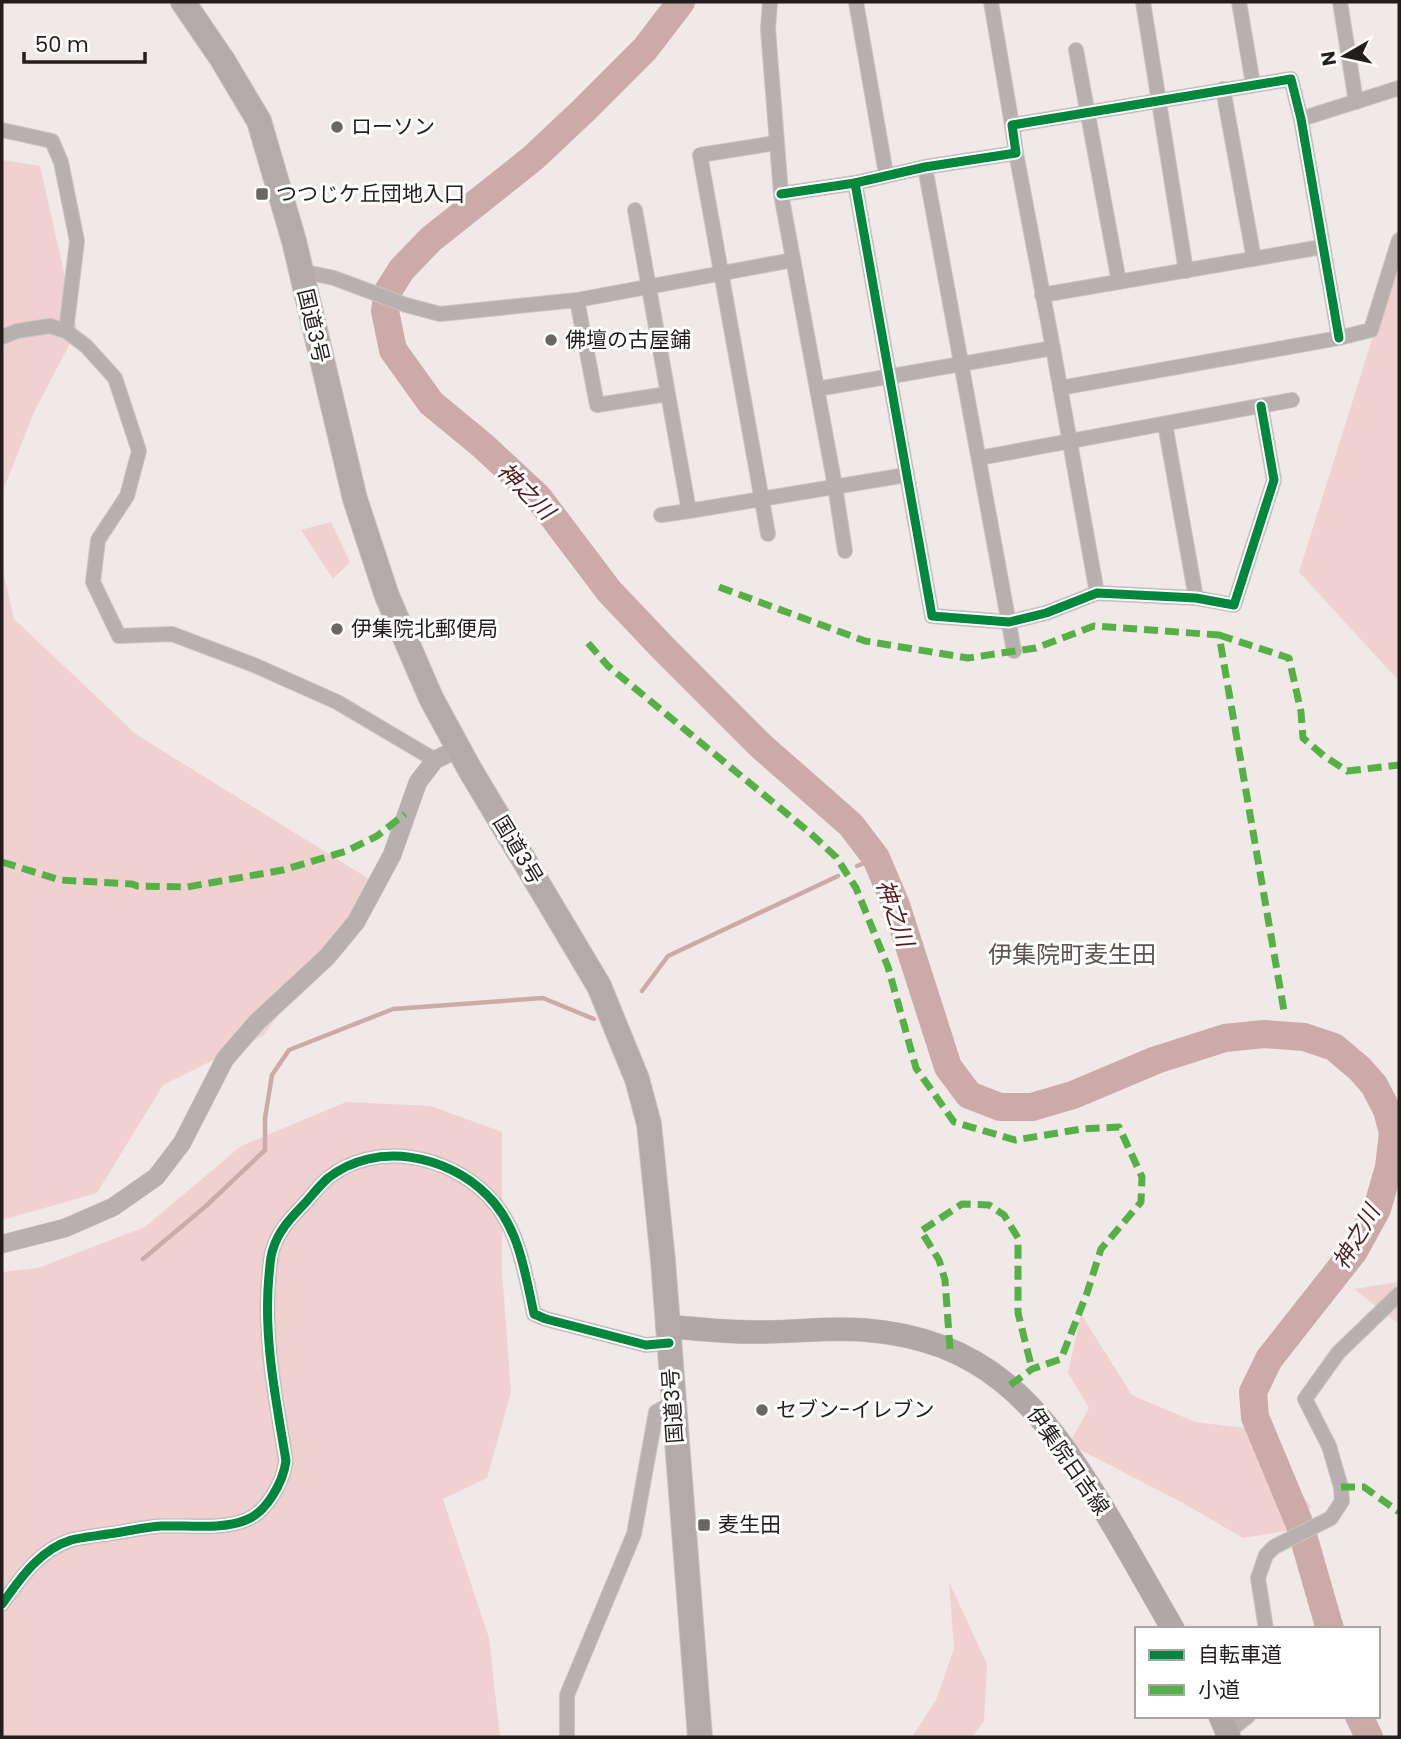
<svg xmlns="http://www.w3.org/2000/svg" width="1401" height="1739" font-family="Poppins,'Noto Sans JP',sans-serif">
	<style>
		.green { fill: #f0d1d0 }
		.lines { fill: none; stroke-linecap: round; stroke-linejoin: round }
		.stream { stroke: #ccaaa8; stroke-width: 4.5 }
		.river { stroke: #ccaaa8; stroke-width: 28 }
		.minor-casing { stroke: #cbc4c4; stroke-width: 16 }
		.tertiary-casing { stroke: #cbc4c4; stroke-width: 19 }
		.primary-casing { stroke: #cbc4c4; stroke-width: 24 }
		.trunk-casing { stroke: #cbc4c4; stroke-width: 26 }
		.minor { stroke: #b7b0af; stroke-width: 14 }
		.tertiary { stroke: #b7b0af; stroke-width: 18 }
		.primary { stroke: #b1a7a7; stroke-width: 23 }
		.trunk { stroke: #b4aaaa; stroke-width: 24 }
		.quiet { stroke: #55b145; stroke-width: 7; stroke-dasharray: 14 7; stroke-linecap: butt }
		.cycleway-casing { stroke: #fff; stroke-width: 13 }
		.cycleway { stroke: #00873e; stroke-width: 9 }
		.poi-dot { fill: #6b6564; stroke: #fff; stroke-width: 2.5 }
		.labels { text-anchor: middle; stroke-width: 6; stroke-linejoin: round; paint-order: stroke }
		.poi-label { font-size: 21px; fill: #231e1d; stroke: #fff; text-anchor: start }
		.street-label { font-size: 21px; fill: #231e1d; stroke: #fff }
		.water-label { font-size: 23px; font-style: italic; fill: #551b1d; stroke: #fff }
		.quarter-label { font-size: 24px; fill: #605352; stroke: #fff }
	</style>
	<rect width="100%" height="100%" fill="#f1e8e8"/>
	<g class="green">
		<path d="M2 160 40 166 77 330 34 412 2 493Z"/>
		<path d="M1399 253V681L1299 572Z"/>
		<path d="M331 522 350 562 333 579 301 530Z"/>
		<path d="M2 567 14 619 137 735 374 882 264 1035 163 1085 97 1193 2 1220Z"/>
		<path d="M346 1102 431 1106 502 1132V1271L511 1392 487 1478 443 1499 489 1638 500 1737H2V1272L38 1268 145 1227 241 1146Z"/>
		<path d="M1399 1282V1324L1354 1289Z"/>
		<path d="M1081 1314 1132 1395 1195 1422 1254 1429 1311 1507 1291 1530 1243 1538 1183 1503 1069 1444 1089 1408 1068 1373Z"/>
		<path d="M949 1582 987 1664 984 1721 972 1737H912L936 1700 954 1649Z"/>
	</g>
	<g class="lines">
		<g class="stream">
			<path d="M857 866 876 858"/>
			<path d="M642 991 668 956 838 876"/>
			<path d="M143 1259 206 1206 265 1150V1118L272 1075 289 1050 393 1009 543 998 594 1019"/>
		</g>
		<g class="river">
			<path d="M681 2 645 49 583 111 533 158 431 239 402 269 388 291 385 311 393 350 431 403 482 445 538 497 609 591 663 648 761 746 851 825 876 858 896 905 948 1067 969 1095 1000 1107H1032L1073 1095 1156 1060 1225 1038 1264 1034 1304 1037 1334 1047 1360 1069 1374 1085 1387 1110 1393 1133 1389 1167 1377 1209 1354 1251 1269 1359 1253 1392 1255 1417 1300 1525 1330 1629"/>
			<path d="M1359 1716 1369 1737"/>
		</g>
		<defs>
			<g id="minor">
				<path d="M770 2 768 29 781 194 835 486 845 551"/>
				<path d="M856 2 886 174"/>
				<path d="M991 2 1012 125"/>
				<path d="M1143 2 1186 271"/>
				<path d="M1239 2 1253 84"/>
				<path d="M1340 2 1356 102"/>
				<path d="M1076 50 1119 282"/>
				<path d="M1223 89 1254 259"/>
				<path d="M1301 119 1399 88"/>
				<path d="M2 130 52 141 61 162 77 241 66 331"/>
				<path d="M1016 153 1053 348"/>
				<path d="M925 167 1014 651"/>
				<path d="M855 183 932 616 1009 622 1046 613 1097 593 1196 598 1234 605 1274 480 1261 406"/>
				<path d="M781 194 855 183 925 167 1016 153 1012 125 1291 79 1301 119 1339 338"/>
				<path d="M635 210 689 511 906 475"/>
				<path d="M301 271 334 278 406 305 440 314 577 300 793 260"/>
				<path d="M1042 295 1322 247"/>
				<path d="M577 300 597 405 667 394"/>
				<path d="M2 337 17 331 50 326 66 331 86 346 115 378 139 451 127 496 98 540 93 582 119 636 172 634 254 665 337 702 435 760"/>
				<path d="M1060 388 1339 338 1371 330 1399 240"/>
				<path d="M817 389 1053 348 1097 593"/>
				<path d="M1165 424 1196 598"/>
				<path d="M979 458 1292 400"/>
				<path d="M661 515 689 511"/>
				<path d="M768 534 700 155 776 143"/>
				<path d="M2 1604C20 1579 39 1550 71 1540 83 1537 96 1536 108 1534 125 1532 143 1527 161 1526 186 1525 222 1530 246 1520 267 1512 283 1482 286 1461 276 1400 263 1337 269 1275 270 1267 270 1257 273 1249 279 1229 293 1216 306 1202 313 1194 320 1185 328 1178 376 1140 448 1155 488 1196 519 1227 525 1273 534 1314L546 1319 646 1345 669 1343"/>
				<path d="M1266 1629 1258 1578 1266 1555 1274 1547 1331 1518 1342 1501 1341 1487 1329 1446 1305 1399 1338 1353 1399 1294"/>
				<path d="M1228 1732 1248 1716"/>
				<path d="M567 1737V1695L634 1534 656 1412 673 1403"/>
			</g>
			<path id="tertiary" d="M2 1244 65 1228 113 1207 156 1177 182 1143 225 1059 257 1022 327 957 356 922 392 855 418 782 435 760 459 748"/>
			<g id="primary">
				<path d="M667 1326C695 1329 724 1332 752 1332 789 1333 827 1327 864 1330 984 1339 1039 1404 1098 1500 1124 1542 1148 1586 1173 1629"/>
				<path d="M1220 1716 1229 1737"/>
			</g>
			<path id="trunk" d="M183 2 222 59 259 121 294 241 355 499 387 596 431 698 469 768 599 986 637 1079 649 1124 663 1261 700 1737"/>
		</defs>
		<use href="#minor" class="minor-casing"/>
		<use href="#tertiary" class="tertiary-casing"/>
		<use href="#primary" class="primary-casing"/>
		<use href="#trunk" class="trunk-casing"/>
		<use href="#minor" class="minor"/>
		<use href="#tertiary" class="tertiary"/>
		<use href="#primary" class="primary"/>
		<use href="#trunk" class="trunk"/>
		<g class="quiet">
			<path d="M719 587 865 641 968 658 1036 648 1094 626 1219 635 1284 1011"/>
			<path d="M1219 635 1289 658 1301 712 1303 738 1324 756 1347 771 1399 765"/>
			<path d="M588 643 608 666 809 832 836 857 856 888 888 967 916 1068 954 1122 1015 1140 1082 1129 1119 1127 1142 1177 1141 1202 1101 1249 1087 1293 1061 1359 1032 1369 1009 1386"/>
			<path d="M2 862 60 880 132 884 137 886 187 887 283 870 347 851 377 836 405 814"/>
			<path d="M950 1349 945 1280 939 1260 921 1231 962 1204 989 1205 1004 1215 1018 1238V1313L1032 1369"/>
			<path d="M1341 1487H1364L1399 1512"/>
		</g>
		<defs>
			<g id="cycleway">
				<path d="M855 183 932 616 1009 622 1046 613 1097 593 1196 598 1234 605 1274 480 1261 406"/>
				<path d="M781 194 855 183 925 167 1016 153 1012 125 1291 79 1301 119 1339 338"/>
				<path d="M2 1604C20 1579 39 1550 71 1540 83 1537 96 1536 108 1534 125 1532 143 1527 161 1526 186 1525 222 1530 246 1520 267 1512 283 1482 286 1461 276 1400 263 1337 269 1275 270 1267 270 1257 273 1249 279 1229 293 1216 306 1202 313 1194 320 1185 328 1178 376 1140 448 1155 488 1196 519 1227 525 1273 534 1314L546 1319 646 1345 669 1343"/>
			</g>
		</defs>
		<use href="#cycleway" class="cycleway-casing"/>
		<use href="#cycleway" class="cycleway"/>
	</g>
	<g class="poi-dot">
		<circle cx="337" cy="127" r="7"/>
		<rect x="255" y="187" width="14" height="14" rx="3.5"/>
		<circle cx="551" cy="340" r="7"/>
		<circle cx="337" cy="629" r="7"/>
		<circle cx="762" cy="1410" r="7"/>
		<rect x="697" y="1518" width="14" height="14" rx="3.5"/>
	</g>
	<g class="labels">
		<g class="poi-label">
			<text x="351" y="134">ローソン</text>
			<text x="276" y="201">つつじケ丘団地入口</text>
			<text x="565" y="347">佛壇の古屋鋪</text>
			<text x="351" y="636">伊集院北郵便局</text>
			<text x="776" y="1417">セブン-イレブン</text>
			<text x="718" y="1532">麦生田</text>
		</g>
		<g class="street-label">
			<text transform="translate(313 326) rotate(77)" y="7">国道3号</text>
			<text transform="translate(518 850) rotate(59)" y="7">国道3号</text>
			<text transform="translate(673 1406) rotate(-94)" y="7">国道3号</text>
			<text transform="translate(1068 1461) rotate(55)" y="7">伊集院日吉線</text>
		</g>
		<g class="water-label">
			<text transform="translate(526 491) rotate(45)" y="8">神之川</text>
			<text transform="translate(895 913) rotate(71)" y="8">神之川</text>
			<text transform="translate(1356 1237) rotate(-60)" y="8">神之川</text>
		</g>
		<g class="quarter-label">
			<text x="1072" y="963">伊集院町麦生田</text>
		</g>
	</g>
	<rect width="1401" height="1739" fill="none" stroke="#231e1d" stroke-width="7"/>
	<rect x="1135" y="1627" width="245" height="91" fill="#ffffff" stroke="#a7a5a5" stroke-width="2"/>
	<rect x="1149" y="1650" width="35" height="10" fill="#00873e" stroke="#a7a5a5" stroke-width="2"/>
	<text x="1198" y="1662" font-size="21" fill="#231e1d">自転車道</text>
	<rect x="1149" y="1685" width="35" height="10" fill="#55b145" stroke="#a7a5a5" stroke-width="2"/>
	<text x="1198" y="1697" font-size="21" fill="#231e1d">小道</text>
	<g transform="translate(1345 56) rotate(261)" stroke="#ffffff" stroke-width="5" paint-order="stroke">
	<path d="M0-5L12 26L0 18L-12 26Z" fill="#231e1d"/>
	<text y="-10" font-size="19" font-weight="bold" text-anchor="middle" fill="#231e1d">N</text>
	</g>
	<path d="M24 52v10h121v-10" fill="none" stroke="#231e1d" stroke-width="3.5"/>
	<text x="35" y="52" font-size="21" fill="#231e1d" stroke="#ffffff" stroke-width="5" paint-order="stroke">50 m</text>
</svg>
